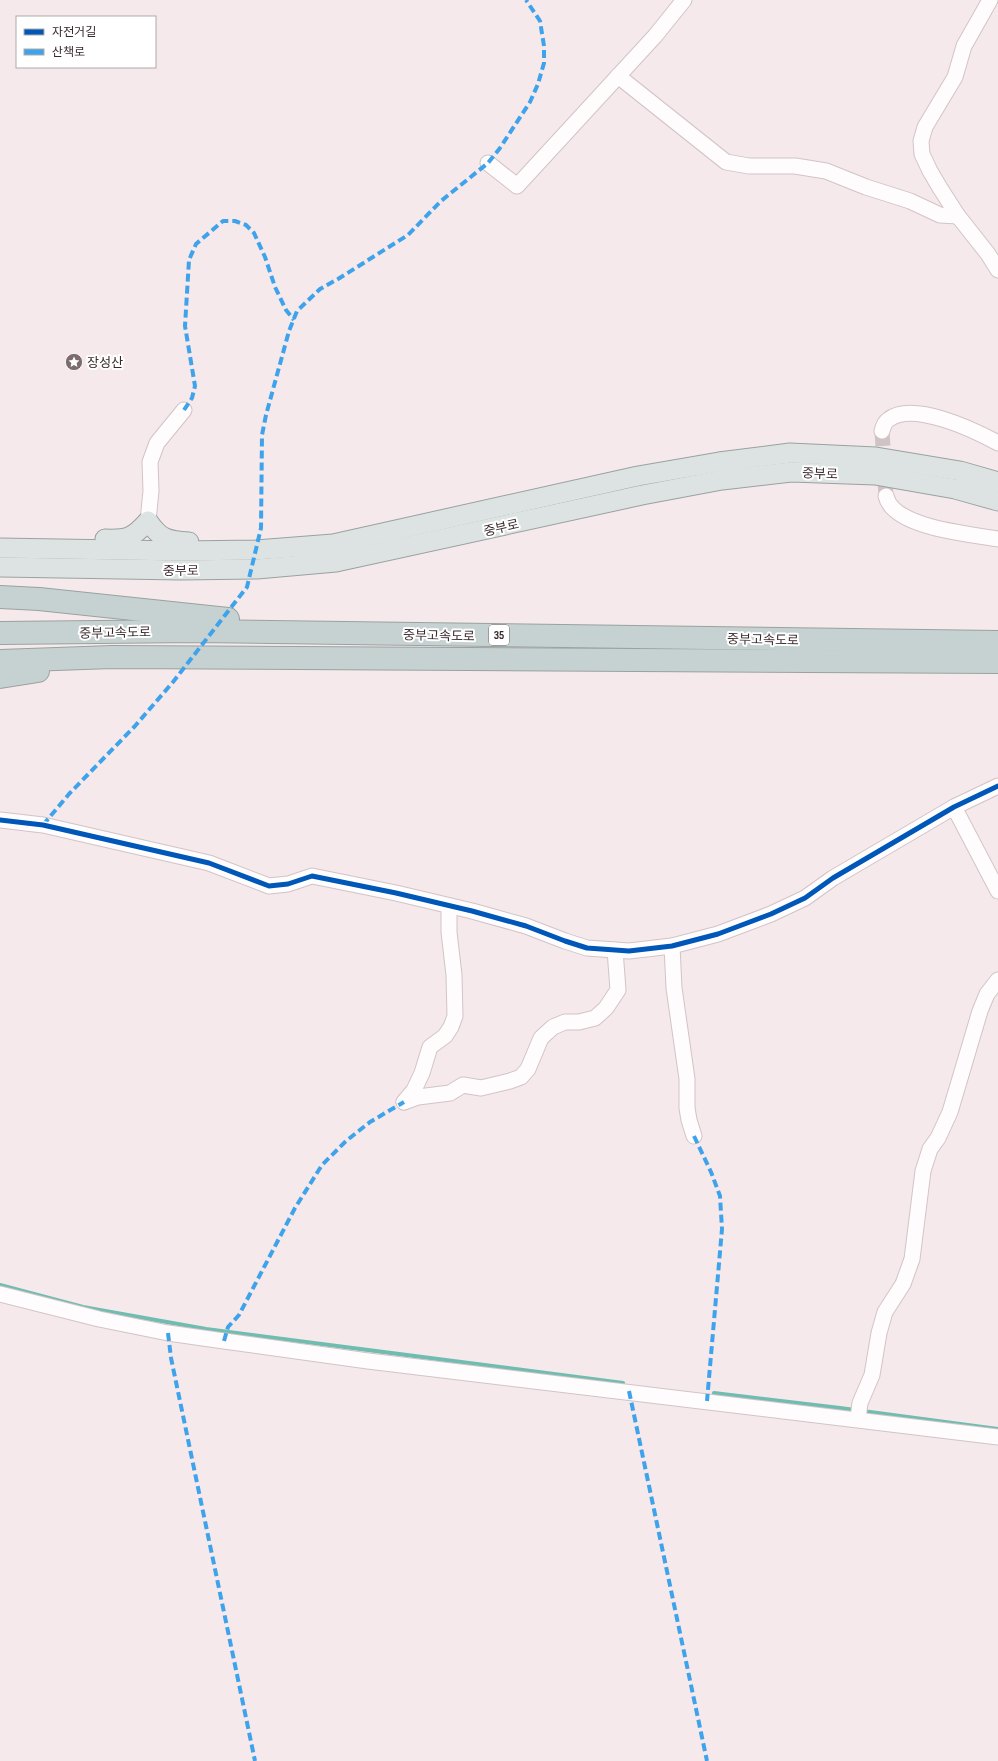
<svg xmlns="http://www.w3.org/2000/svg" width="998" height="1761" font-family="'Sofia Sans Condensed','Noto Sans KR',sans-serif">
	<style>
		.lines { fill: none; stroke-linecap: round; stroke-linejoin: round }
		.stream { stroke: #6fbcb1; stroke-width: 4 }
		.minor-tunnel { stroke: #d0c3c5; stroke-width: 15; stroke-dasharray: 15 8; stroke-linecap: butt }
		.minor-casing { stroke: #d2c4c6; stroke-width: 17 }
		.major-casing { stroke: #99a2a0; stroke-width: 21 }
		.highway-casing { stroke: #99a2a0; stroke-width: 24 }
		.minor { stroke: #fefcfc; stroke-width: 15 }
		.major { stroke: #dce3e2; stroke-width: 19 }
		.highway { stroke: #c6d2d1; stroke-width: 22 }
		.quiet { stroke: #3fa3eb; stroke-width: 4; stroke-dasharray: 8 4; stroke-linecap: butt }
		.cycleway-casing { stroke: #fff; stroke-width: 8 }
		.cycleway { stroke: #0057b8; stroke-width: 5 }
		.labels { text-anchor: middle; stroke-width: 4; stroke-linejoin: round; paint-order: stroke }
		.shield { fill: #fff; stroke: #74696b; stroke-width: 1 }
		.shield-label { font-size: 12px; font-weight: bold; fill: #39292c }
		.poi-label { font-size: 13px; fill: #39292c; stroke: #fff; text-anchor: start }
		.street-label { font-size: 13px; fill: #39292c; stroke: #fff }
	</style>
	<rect width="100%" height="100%" fill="#f6e9eb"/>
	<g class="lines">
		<g class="stream">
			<path d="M0 1285 83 1307 206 1329 623 1383"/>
			<path d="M714 1393 840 1408 998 1429"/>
		</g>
		<path class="minor-tunnel" d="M882 431 886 496"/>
		<defs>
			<g id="minor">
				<path d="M990 0 964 46 955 77 925 127 921 141 922 154 930 171 940 188 958 216 988 254 998 270"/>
				<path d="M618 76 726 162 749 166H795L826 171 866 187 910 201 940 215 958 216"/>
				<path d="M488 163 517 186 655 36 684 0"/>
				<path d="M882 431C883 427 885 422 888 420 912 400 974 430 998 443"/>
				<path d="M886 496C893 528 971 534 998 539"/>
				<path d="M148 521 151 491 150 462 157 443 184 410"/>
				<path d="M954 807 998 891"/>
				<path d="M0 820 43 825 209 863 269 886 288 884 312 876 396 893 472 911 526 926 565 941 587 948 629 951 672 946 718 934 771 914 805 898 833 878 954 807 998 786"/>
				<path d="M672 946 674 988 687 1079V1108L689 1120 694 1136"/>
				<path d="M404 1102 418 1097 450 1093 463 1085 481 1088 510 1081 521 1077 528 1069 541 1038 553 1027 565 1022H579L595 1018 606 1008 618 990 615 950"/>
				<path d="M404 1102 414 1090 422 1073 430 1047 445 1036 451 1027 455 1016 454 975 449 932V906"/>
				<path d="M0 1294 99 1319 168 1333 224 1341 368 1361 998 1437"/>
				<path d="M858 1419 860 1403 872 1375 879 1333 885 1312 903 1284 912 1259 923 1171 930 1149 938 1138 950 1112 980 1011 987 994 998 980"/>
			</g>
			<g id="major">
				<path d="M105 539C127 540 133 538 148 521 160 539 168 541 189 542"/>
				<path d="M0 548 181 551 256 550 333 544 638 476 719 462 790 453 876 457 960 471 998 482"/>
				<path d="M0 567 181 570 257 569 336 562 642 495 722 480 791 472 875 475 955 489 998 501"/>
			</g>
			<g id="highway">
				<path d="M0 597 39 599 228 619"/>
				<path d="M0 633 195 631 998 642"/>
				<path d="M0 661 112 657 998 662"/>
				<path d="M0 677 38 671"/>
			</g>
		</defs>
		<use href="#minor" class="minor-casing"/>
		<use href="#major" class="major-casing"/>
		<use href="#highway" class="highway-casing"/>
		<use href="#minor" class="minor"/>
		<use href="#major" class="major"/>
		<use href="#highway" class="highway"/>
		<g class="quiet">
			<path d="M184 410 192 398 195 386 185 326 189 260 196 244 223 221H235L246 225 254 233 265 257 275 287 286 310 294 320"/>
			<path d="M43 825 69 794 135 726 173 682 247 587 261 528 262 435 266 415 289 331 297 311 320 289 338 279 408 235 441 201 488 163 500 148 530 102 538 84 544 63V46L540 21 526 0"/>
			<path d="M694 1136 711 1172 720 1196 722 1229 707 1401"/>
			<path d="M168 1333 171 1358 255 1761"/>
			<path d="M224 1341 228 1327 239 1315 295 1208 322 1165 346 1141 370 1122 404 1102"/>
			<path d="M629 1391 707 1761"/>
		</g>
		<defs>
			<path id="cycleway" d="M0 820 43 825 209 863 269 886 288 884 312 876 396 893 472 911 526 926 565 941 587 948 629 951 672 946 718 934 771 914 805 898 833 878 954 807 998 786"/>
		</defs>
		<use href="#cycleway" class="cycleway-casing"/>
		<use href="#cycleway" class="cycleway"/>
	</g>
	<defs>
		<symbol id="sight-disc" viewBox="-11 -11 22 22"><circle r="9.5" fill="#7b6c6f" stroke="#fff"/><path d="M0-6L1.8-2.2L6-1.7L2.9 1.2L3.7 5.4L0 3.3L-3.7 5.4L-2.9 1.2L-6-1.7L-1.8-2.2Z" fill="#fff"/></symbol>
	</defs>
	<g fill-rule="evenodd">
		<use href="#sight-disc" x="64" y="352" width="20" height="20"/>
	</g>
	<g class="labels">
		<rect class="shield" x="489" y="625" width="20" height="20" rx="3"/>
		<g class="shield-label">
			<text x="499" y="639">35</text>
		</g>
		<g class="poi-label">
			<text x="87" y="367">장성산</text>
		</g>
		<g class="street-label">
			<text transform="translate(820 473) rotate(2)" y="5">중부로</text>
			<text transform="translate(501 527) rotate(-13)" y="5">중부로</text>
			<text x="181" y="575">중부로</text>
			<text transform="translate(115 632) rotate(-1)" y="5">중부고속도로</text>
			<text transform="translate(439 635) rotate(1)" y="5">중부고속도로</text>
			<text transform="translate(763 639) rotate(1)" y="5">중부고속도로</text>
		</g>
	</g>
	<rect x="16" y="16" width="140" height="52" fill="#ffffff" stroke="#b0a9ab"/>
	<rect x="24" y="29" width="20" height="6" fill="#0057b8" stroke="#b0a9ab"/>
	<text x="52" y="36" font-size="12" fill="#39292c">자전거길</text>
	<rect x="24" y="49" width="20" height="6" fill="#3fa3eb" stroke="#b0a9ab"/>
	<text x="52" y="56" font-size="12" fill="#39292c">산책로</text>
</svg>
